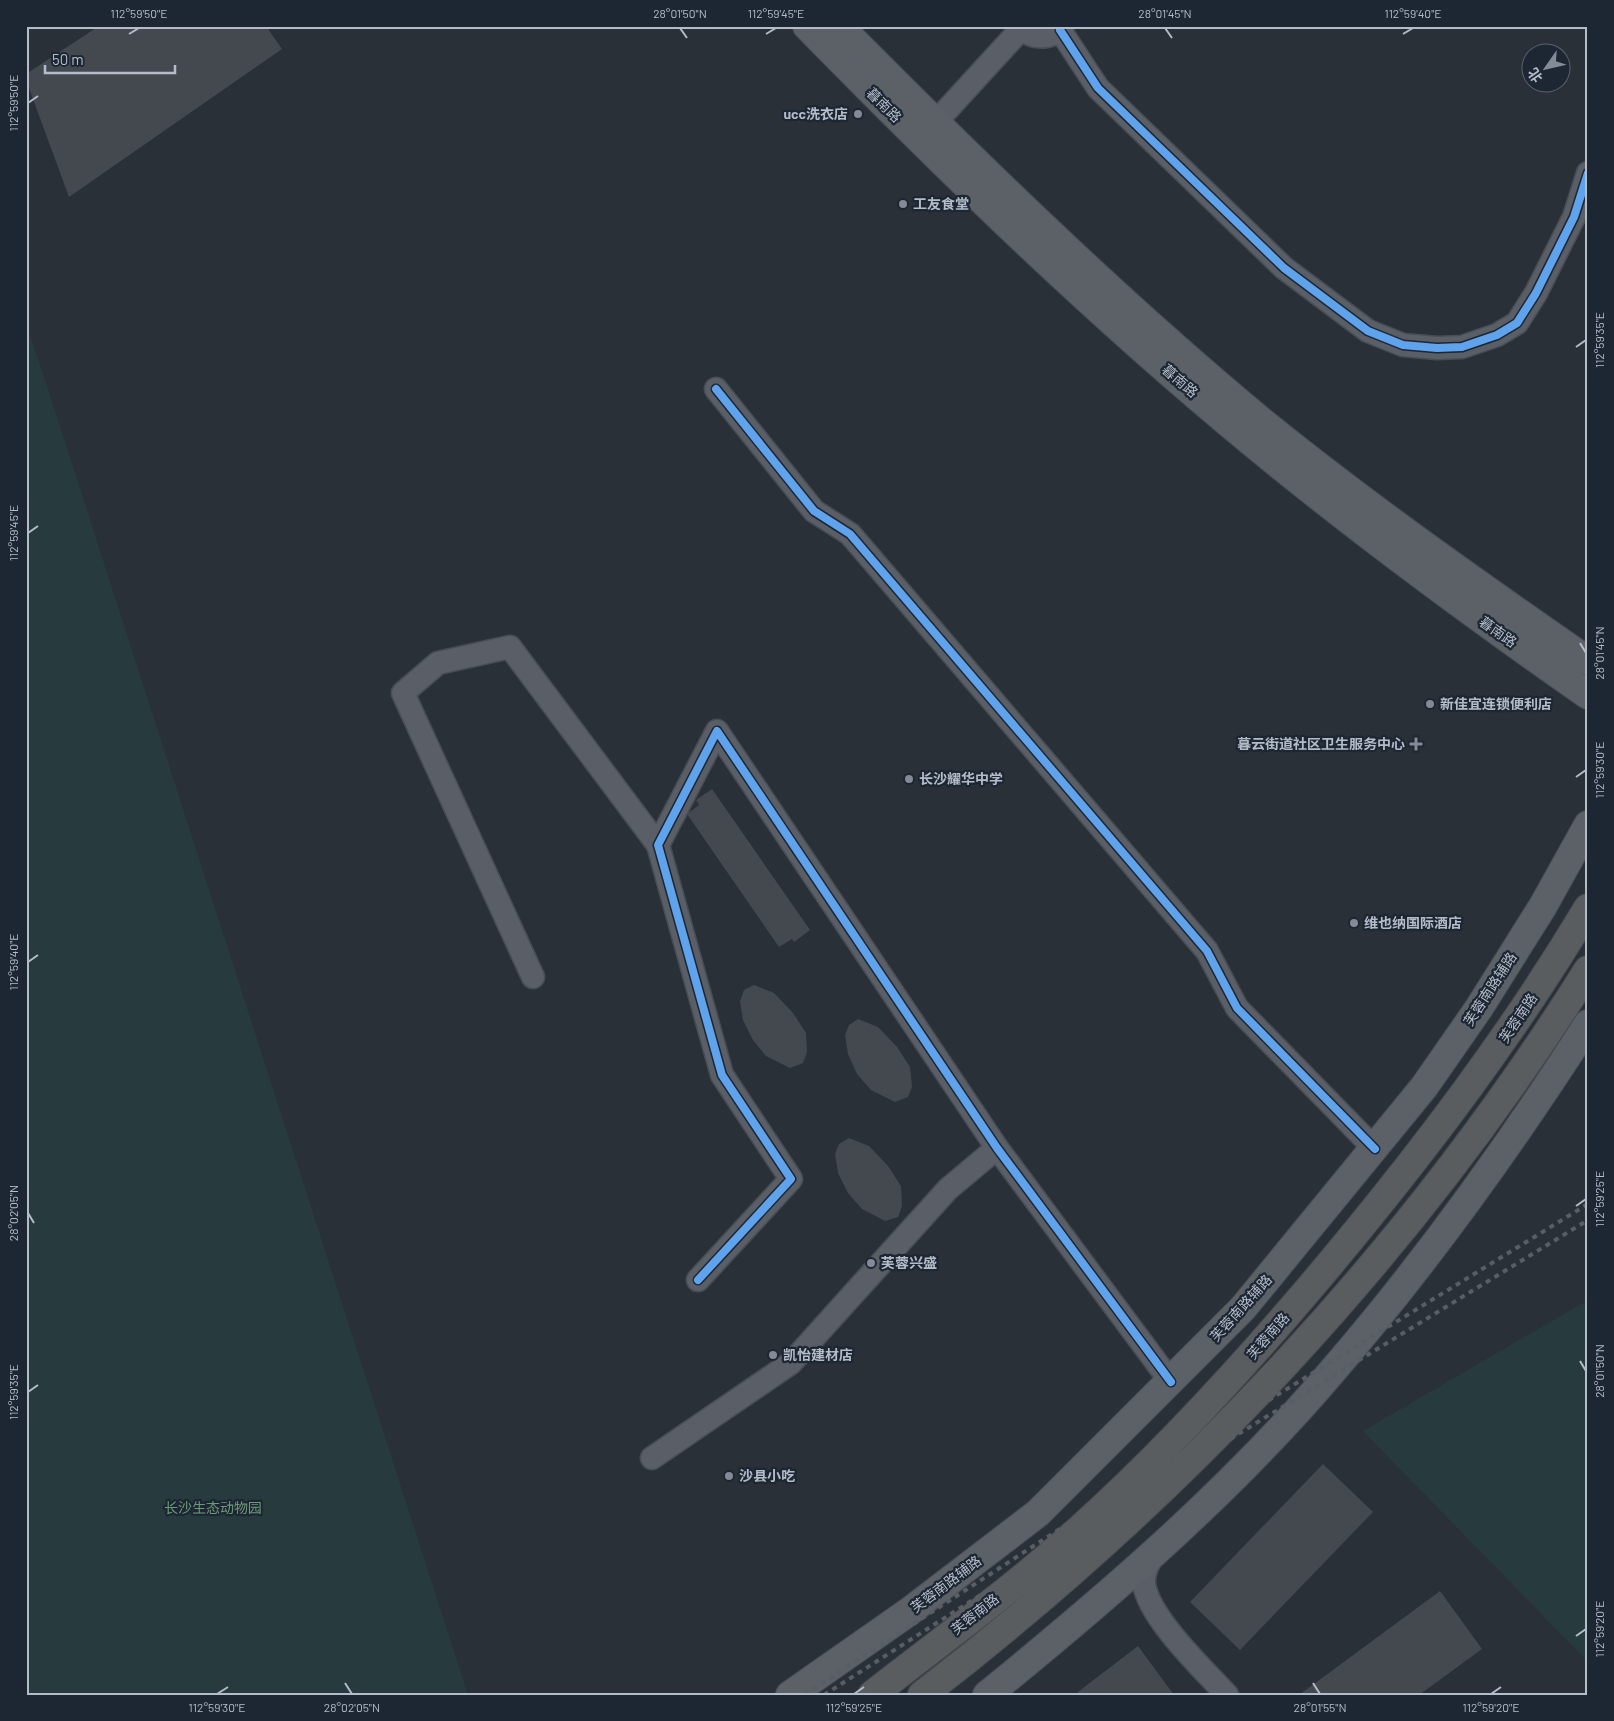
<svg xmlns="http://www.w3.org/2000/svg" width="1614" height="1721" font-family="Barlow,'Noto Sans SC',sans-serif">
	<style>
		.green { fill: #273a3e }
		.building { fill: #444950 }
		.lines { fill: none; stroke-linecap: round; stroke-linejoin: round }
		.minor-casing { stroke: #484c53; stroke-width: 25 }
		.major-casing { stroke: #484c55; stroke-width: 30 }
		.highway-casing { stroke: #474c53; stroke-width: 30 }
		.minor { stroke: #5a5e66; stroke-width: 22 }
		.major { stroke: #5c6168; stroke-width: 28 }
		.highway { stroke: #5a5d60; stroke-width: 28 }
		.rail { stroke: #595d64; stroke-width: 4; stroke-dasharray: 5 5; stroke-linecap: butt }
		.cycleway-casing { stroke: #1d2633; stroke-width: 11 }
		.cycleway { stroke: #60a3ed; stroke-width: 8 }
		.ticks { fill: none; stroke: #b4bcc9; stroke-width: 2 }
		.poi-dot { fill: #848b96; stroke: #1d2633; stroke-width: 2 }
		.labels { text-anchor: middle; stroke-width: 4.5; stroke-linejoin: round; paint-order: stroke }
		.street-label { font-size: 14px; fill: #b4bcc9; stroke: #1d2633 }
		.poi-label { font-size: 14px; font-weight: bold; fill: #b4bcc9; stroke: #1d2633; text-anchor: start }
		.park-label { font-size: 14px; fill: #6b9a76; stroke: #1d2633 }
		.neatline { fill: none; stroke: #b4bcc9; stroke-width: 2 }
		.ticks-label { font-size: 12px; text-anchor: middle; fill: #b4bcc9 }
	</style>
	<rect width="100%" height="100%" fill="#2a3038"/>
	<g class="green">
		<path d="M26 324 48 389 468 1695H26Z"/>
		<path d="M1588 1300V1662L1363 1431Z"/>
	</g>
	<g class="building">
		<path d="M99 26H266L282 49 69 197 26 80V74Z"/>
		<path d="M712 789 810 930 794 942 792 939 779 947 687 814 699 805 696 800Z"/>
		<path d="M754 985 774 993 793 1013 806 1033 807 1052 803 1063 790 1068 766 1056 753 1040 743 1020 740 1001 744 990Z"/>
		<path d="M858 1019 878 1027 897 1047 910 1067 912 1087 908 1097 895 1102 871 1090 857 1074 848 1054 845 1035 849 1025Z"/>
		<path d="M849 1138 869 1146 888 1166 901 1186 902 1206 898 1217 885 1221 862 1209 848 1193 838 1173 835 1154 839 1144Z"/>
		<path d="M1323 1464 1373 1512 1240 1650 1190 1602Z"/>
		<path d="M1440 1591 1482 1649 1419 1695H1299Z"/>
		<path d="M1138 1646 1174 1695H1074Z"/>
	</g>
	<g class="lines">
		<defs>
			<g id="minor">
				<path d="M1019 26C1031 40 1051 40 1063 26"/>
				<path d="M1060 30 1098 88 1284 268 1368 331 1403 345 1437 348 1462 347 1497 335 1517 323 1536 293 1574 217 1588 173"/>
				<path d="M924 135 1021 29"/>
				<path d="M716 389 814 511 850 534 1207 951 1237 1008 1375 1149"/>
				<path d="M533 977 403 693 438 663 510 647 658 845"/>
				<path d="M698 1280 791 1179 722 1075 658 845 717 731 997 1148 1171 1382"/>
				<path d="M652 1458 791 1363 948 1189 997 1148"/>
				<path d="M1155 1552C1149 1562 1143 1572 1144 1584 1149 1618 1203 1669 1227 1695"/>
			</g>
			<g id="major">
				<path d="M807 26C948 170 1093 311 1249 440 1358 530 1472 614 1588 695"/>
				<path d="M839 26C975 163 1113 298 1261 421 1366 506 1477 584 1588 661"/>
				<path d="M790 1695 910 1611 1038 1513 1243 1308 1424 1087 1479 1008 1543 906 1588 825"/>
				<path d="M987 1695C1110 1595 1233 1489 1335 1368 1428 1260 1511 1144 1588 1024"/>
			</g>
			<g id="highway">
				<path d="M872 1695C942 1640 1016 1587 1082 1527 1171 1447 1252 1357 1329 1265 1424 1151 1512 1035 1588 908"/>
				<path d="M922 1695C1183 1494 1413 1249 1588 970"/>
			</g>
		</defs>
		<use href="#minor" class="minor-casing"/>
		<use href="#major" class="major-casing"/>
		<use href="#highway" class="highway-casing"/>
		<use href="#minor" class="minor"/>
		<use href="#major" class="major"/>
		<use href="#highway" class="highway"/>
		<g class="rail">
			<path d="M804 1695 1072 1521 1588 1204"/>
			<path d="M824 1695 1101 1518 1588 1220"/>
		</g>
		<defs>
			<g id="cycleway">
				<path d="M1060 30 1098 88 1284 268 1368 331 1403 345 1437 348 1462 347 1497 335 1517 323 1536 293 1574 217 1588 173"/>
				<path d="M716 389 814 511 850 534 1207 951 1237 1008 1375 1149"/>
				<path d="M698 1280 791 1179 722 1075 658 845 717 731 997 1148 1171 1382"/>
			</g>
		</defs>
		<use href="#cycleway" class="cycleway-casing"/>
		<use href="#cycleway" class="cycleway"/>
	</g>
	<path class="ticks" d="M680 28 687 38M1165 28 1172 38M129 34 139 28M766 34 776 28M1403 34 1413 28M28 103 38 96M1576 347 1586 340M28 533 38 526M1580 643 1586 653M1576 777 1586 770M28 962 38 955M1576 1206 1586 1199M28 1213 34 1223M1580 1361 1586 1371M28 1392 38 1385M1576 1636 1586 1629M345 1683 352 1694M1313 1683 1320 1694M217 1694 228 1687M854 1694 864 1687M1491 1694 1501 1687"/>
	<g class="poi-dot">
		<circle cx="858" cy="114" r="5"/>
		<circle cx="903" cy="204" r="5"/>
		<circle cx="1430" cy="704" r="5"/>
		<path d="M1413.5 736.5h5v5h5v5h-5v5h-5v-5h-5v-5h5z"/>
		<circle cx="909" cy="779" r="5"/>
		<circle cx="1354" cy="923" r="5"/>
		<circle cx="871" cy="1263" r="5"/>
		<circle cx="773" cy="1355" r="5"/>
		<circle cx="729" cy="1476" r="5"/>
	</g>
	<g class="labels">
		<g class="street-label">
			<text transform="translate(884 105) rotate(45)" y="5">暮南路</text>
			<text transform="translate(1180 381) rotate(41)" y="5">暮南路</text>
			<text transform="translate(1498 632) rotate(35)" y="5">暮南路</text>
			<text transform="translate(1490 989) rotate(-57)" y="5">芙蓉南路辅路</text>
			<text transform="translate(1518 1018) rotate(-56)" y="5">芙蓉南路</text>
			<text transform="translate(1241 1308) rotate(-48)" y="5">芙蓉南路辅路</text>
			<text transform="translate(1268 1336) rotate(-49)" y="5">芙蓉南路</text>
			<text transform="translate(946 1584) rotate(-37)" y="5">芙蓉南路辅路</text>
			<text transform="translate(975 1614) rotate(-38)" y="5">芙蓉南路</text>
		</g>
		<g class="poi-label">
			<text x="848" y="119" text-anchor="end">ucc洗衣店</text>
			<text x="913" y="209">工友食堂</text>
			<text x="1440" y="709">新佳宜连锁便利店</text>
			<text x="1405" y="749" text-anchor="end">暮云街道社区卫生服务中心</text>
			<text x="919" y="784">长沙耀华中学</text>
			<text x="1364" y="928">维也纳国际酒店</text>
			<text x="881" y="1268">芙蓉兴盛</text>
			<text x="783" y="1360">凯怡建材店</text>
			<text x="739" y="1481">沙县小吃</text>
		</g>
		<g class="park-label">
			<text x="213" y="1513">长沙生态动物园</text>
		</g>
	</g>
	<rect width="1614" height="1721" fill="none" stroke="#1d2633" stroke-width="55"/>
	<g transform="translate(1546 68) rotate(236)"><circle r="24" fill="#1d2633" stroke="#59626f"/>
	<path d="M0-4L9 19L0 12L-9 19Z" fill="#848b96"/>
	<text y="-8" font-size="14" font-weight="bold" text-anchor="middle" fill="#b4bcc9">北</text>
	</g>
	<path d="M45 65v8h130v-8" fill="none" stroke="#b4bcc9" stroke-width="2.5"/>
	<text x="52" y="65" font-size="15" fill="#b4bcc9" stroke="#1d2633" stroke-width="4" paint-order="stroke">50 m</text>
	<rect x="28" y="28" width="1558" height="1666" class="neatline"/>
	<g class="ticks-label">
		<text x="139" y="18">112°59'50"E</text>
		<text x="680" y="18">28°01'50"N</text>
		<text x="776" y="18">112°59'45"E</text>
		<text x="1165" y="18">28°01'45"N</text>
		<text x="1413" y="18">112°59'40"E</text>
		<text transform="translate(14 103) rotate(-90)" y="4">112°59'50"E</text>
		<text transform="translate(1600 340) rotate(-90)" y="4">112°59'35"E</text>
		<text transform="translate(14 533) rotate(-90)" y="4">112°59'45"E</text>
		<text transform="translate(1600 653) rotate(-90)" y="4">28°01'45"N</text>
		<text transform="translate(1600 770) rotate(-90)" y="4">112°59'30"E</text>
		<text transform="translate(14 962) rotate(-90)" y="4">112°59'40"E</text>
		<text transform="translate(1600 1199) rotate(-90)" y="4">112°59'25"E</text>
		<text transform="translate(14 1213) rotate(-90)" y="4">28°02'05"N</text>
		<text transform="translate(1600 1371) rotate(-90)" y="4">28°01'50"N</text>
		<text transform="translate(14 1392) rotate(-90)" y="4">112°59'35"E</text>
		<text transform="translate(1600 1629) rotate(-90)" y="4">112°59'20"E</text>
		<text x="217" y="1712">112°59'30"E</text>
		<text x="352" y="1712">28°02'05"N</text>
		<text x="854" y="1712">112°59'25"E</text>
		<text x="1320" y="1712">28°01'55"N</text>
		<text x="1491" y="1712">112°59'20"E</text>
	</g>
</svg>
